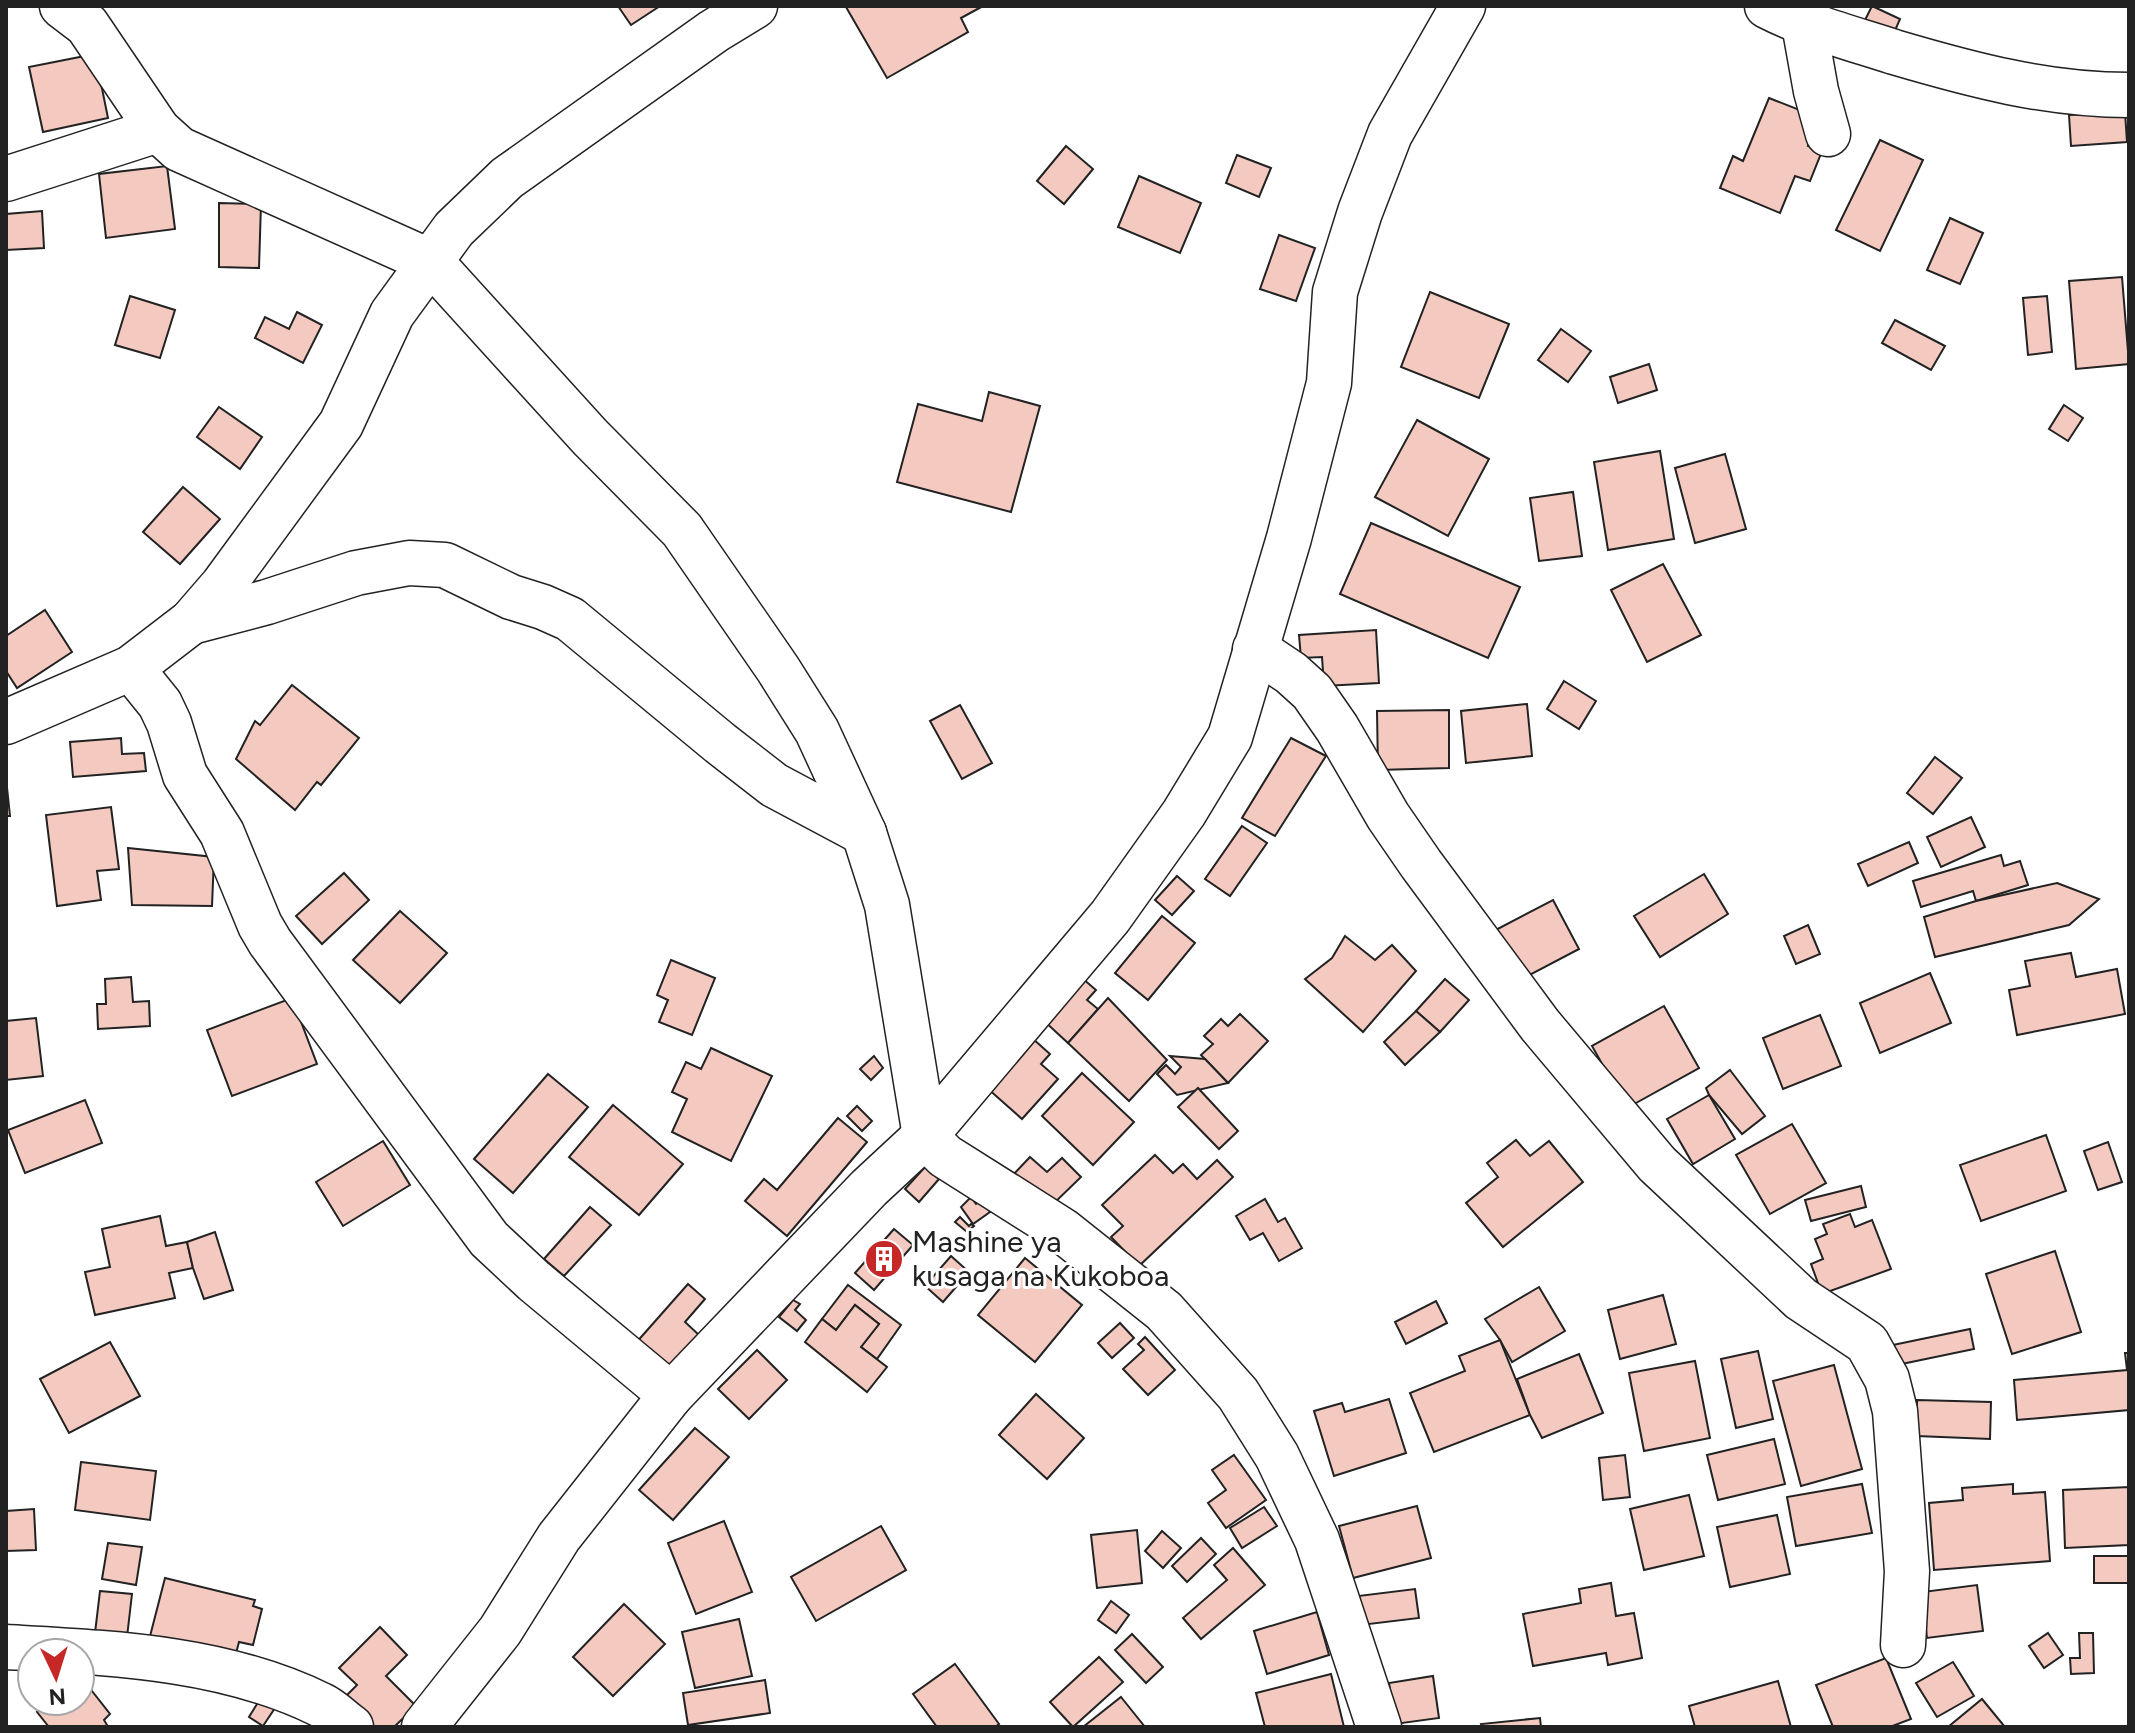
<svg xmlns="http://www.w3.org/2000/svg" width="2135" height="1733" font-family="Figtree,sans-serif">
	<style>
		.building { fill: #f3c9c0; stroke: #222; stroke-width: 2 }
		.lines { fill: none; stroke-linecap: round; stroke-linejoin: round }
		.minor-casing { stroke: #222; stroke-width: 47 }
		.minor { stroke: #fff; stroke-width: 44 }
		.labels { text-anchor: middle; stroke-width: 6; stroke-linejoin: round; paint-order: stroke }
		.poi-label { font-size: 30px; fill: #222; stroke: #fff; text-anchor: start }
	</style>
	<rect width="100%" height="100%" fill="#fff"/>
	<g class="building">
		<path d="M618 6H660L631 25Z"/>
		<path d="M983 6 961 18 968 32 887 78 846 7Z"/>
		<path d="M1872 6 1900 19 1894 33 1865 20Z"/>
		<path d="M95 54 108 118 43 132 29 67Z"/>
		<path d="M1769 98 1820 118 1808 146 1822 151 1810 181 1795 176 1780 213 1720 188 1733 156 1743 161Z"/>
		<path d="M2125 112 2127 142 2071 146 2069 115Z"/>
		<path d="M1880 140 1923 160 1880 251 1836 230Z"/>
		<path d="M1066 146 1093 169 1064 204 1037 181Z"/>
		<path d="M1237 155 1271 168 1259 197 1226 183Z"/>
		<path d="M167 166 175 229 106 238 99 174Z"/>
		<path d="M1139 176 1201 203 1180 253 1118 227Z"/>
		<path d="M219 203 261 204 259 268 219 267Z"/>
		<path d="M42 211 44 248 6 250V214Z"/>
		<path d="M1950 218 1983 233 1960 284 1927 270Z"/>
		<path d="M1279 235 1315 248 1296 301 1260 289Z"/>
		<path d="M2122 277 2129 364 2076 369 2069 281Z"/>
		<path d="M1430 292 1509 324 1479 398 1401 367Z"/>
		<path d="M130 296 175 310 160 358 115 345Z"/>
		<path d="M2047 296 2052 352 2028 355 2023 298Z"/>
		<path d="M297 312 322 325 303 363 255 338 265 317 289 329Z"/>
		<path d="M1895 320 1945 346 1931 370 1882 343Z"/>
		<path d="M1561 329 1591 351 1568 382 1538 360Z"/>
		<path d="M1649 364 1657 390 1618 403 1610 377Z"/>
		<path d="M989 392 1040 406 1011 512 897 482 918 404 982 421Z"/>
		<path d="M2064 405 2083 418 2068 441 2049 429Z"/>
		<path d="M219 407 262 437 240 469 197 437Z"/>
		<path d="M1417 420 1489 459 1448 536 1375 497Z"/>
		<path d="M1660 451 1674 539 1608 550 1594 462Z"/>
		<path d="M1725 454 1746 529 1695 543 1675 468Z"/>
		<path d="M183 487 220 519 180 564 143 532Z"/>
		<path d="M1573 492 1582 556 1539 561 1530 498Z"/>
		<path d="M1371 523 1520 587 1488 658 1340 594Z"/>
		<path d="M1663 564 1701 635 1647 662 1611 590Z"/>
		<path d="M45 610 72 652 17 688 6 671V636Z"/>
		<path d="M1376 630 1379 683 1324 686 1322 657 1301 658 1299 635Z"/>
		<path d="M1564 681 1596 701 1579 729 1547 709Z"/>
		<path d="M292 685 359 738 321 785 317 782 295 810 236 759 255 721 260 725Z"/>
		<path d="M1527 704 1532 756 1466 763 1461 711Z"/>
		<path d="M960 705 992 763 962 779 930 721Z"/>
		<path d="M1449 710V768L1378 770 1377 711Z"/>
		<path d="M121 738 122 754 144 753 146 771 73 777 70 742Z"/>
		<path d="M1291 738 1326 756 1275 836 1242 818Z"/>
		<path d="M1935 757 1962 778 1933 814 1907 793Z"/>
		<path d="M6 778 10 816H6Z"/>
		<path d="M111 807 119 869 97 871 101 900 57 906 46 815Z"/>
		<path d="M1971 817 1985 847 1941 867 1927 837Z"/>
		<path d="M1242 826 1267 843 1230 896 1205 879Z"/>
		<path d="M1909 842 1918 863 1868 886 1858 864Z"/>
		<path d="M128 848 214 857 212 906 132 905Z"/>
		<path d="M2001 855 2004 866 2020 861 2028 885 1976 901 1973 891 1921 907 1913 881Z"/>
		<path d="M344 873 369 900 322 944 296 916Z"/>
		<path d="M1704 874 1728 914 1660 957 1634 916Z"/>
		<path d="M1177 876 1194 891 1172 915 1155 900Z"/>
		<path d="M2057 883 2099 899 2069 925 1935 957 1924 917 1976 901Z"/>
		<path d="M1553 900 1579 949 1514 983 1488 934Z"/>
		<path d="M400 911 447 953 400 1003 353 960Z"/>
		<path d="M1162 916 1195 943 1148 1000 1115 973Z"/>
		<path d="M1808 925 1820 954 1796 964 1784 936Z"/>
		<path d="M1345 936 1375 960 1392 945 1416 971 1363 1032 1305 979 1332 958Z"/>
		<path d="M2071 953 2076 977 2117 969 2125 1014 2017 1035 2009 990 2030 986 2025 961Z"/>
		<path d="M671 960 715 978 692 1035 659 1022 668 1000 657 995Z"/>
		<path d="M1930 973 1951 1023 1880 1053 1860 1003Z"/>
		<path d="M131 977 133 1002 149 1001 150 1026 98 1029 97 1004H106L105 979Z"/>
		<path d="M1082 978 1096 990 1087 1000 1098 1009 1068 1043 1043 1020Z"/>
		<path d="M1445 979 1469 1000 1440 1032 1416 1011Z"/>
		<path d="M292 998 317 1064 232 1096 207 1030Z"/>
		<path d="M1108 998 1167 1060 1129 1101 1068 1043Z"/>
		<path d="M1664 1006 1699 1068 1627 1108 1592 1046Z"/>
		<path d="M1416 1011 1440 1032 1405 1065 1384 1042Z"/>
		<path d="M1240 1014 1268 1041 1228 1083 1201 1055 1213 1044 1204 1036 1221 1019 1228 1026Z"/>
		<path d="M1820 1015 1841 1066 1783 1089 1763 1038Z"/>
		<path d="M36 1018 43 1076 6 1080V1021Z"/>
		<path d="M1032 1038 1050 1054 1041 1064 1058 1079 1022 1119 987 1088Z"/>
		<path d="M711 1048 772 1076 731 1161 672 1132 687 1099 672 1092 686 1062 701 1069Z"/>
		<path d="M874 1056 883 1068 871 1080 860 1069Z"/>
		<path d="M1170 1056 1205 1059 1228 1083 1177 1095 1157 1074 1166 1065 1175 1074 1181 1067Z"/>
		<path d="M1730 1070 1765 1116 1742 1134 1709 1095 1706 1088Z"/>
		<path d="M1082 1073 1134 1122 1093 1165 1042 1116Z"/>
		<path d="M548 1074 588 1107 513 1193 474 1159Z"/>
		<path d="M1198 1088 1238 1131 1219 1149 1178 1107Z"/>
		<path d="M1709 1095 1735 1139 1693 1164 1667 1119Z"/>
		<path d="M85 1100 102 1143 25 1173 8 1130Z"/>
		<path d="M613 1105 683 1164 639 1215 569 1157Z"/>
		<path d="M857 1106 872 1121 862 1131 847 1116Z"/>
		<path d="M838 1118 867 1142 787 1236 745 1201 764 1179 777 1190Z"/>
		<path d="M1792 1124 1826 1183 1770 1214 1736 1155Z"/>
		<path d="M2046 1135 2066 1191 1981 1221 1960 1165Z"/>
		<path d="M1516 1140 1530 1156 1549 1141 1583 1182 1503 1247 1466 1203 1498 1177 1487 1163Z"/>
		<path d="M383 1141 410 1185 343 1226 316 1182Z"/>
		<path d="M2108 1142 2122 1182 2098 1190 2084 1151Z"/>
		<path d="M1155 1155 1173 1173 1183 1164 1197 1179 1217 1160 1233 1177 1139 1266 1111 1237 1123 1226 1102 1205Z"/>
		<path d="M1030 1157 1047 1172 1062 1158 1081 1177 1046 1211 1010 1178Z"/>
		<path d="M925 1167 939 1179 919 1202 905 1189Z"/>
		<path d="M1861 1186 1866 1207 1811 1221 1805 1200Z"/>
		<path d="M971 1197 976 1204 982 1200 990 1212 973 1224 961 1207Z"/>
		<path d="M1265 1199 1278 1222 1285 1218 1302 1248 1279 1261 1263 1233 1250 1240 1236 1216Z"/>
		<path d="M590 1207 611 1225 564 1276 544 1259Z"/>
		<path d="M1850 1214 1855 1227 1872 1220 1891 1269 1822 1294 1811 1264 1823 1259 1815 1239 1827 1234 1823 1224Z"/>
		<path d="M160 1216 166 1246 187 1242 193 1268 169 1273 175 1298 95 1315 85 1272 110 1267 102 1229Z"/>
		<path d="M960 1217 969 1226 971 1224 974 1226 967 1232 955 1222Z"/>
		<path d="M894 1229 913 1245 874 1290 855 1273Z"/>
		<path d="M215 1232 233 1290 204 1299 193 1268 187 1242Z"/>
		<path d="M2055 1251 2081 1332 2012 1354 1986 1274Z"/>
		<path d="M951 1256 969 1272 943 1302 925 1286Z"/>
		<path d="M1025 1258 1082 1305 1035 1362 978 1315Z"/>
		<path d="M688 1284 705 1299 685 1322 699 1335 659 1381 627 1353Z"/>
		<path d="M848 1285 901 1325 877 1359 861 1347 879 1324 855 1305 836 1330 822 1319Z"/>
		<path d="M1539 1287 1565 1331 1512 1362 1500 1340 1485 1319Z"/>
		<path d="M1663 1295 1676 1344 1620 1359 1608 1310Z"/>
		<path d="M793 1300 800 1304 795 1310 806 1320 797 1331 779 1317Z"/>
		<path d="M1436 1301 1447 1323 1406 1344 1395 1322Z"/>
		<path d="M855 1305 879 1324 861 1347 887 1367 867 1392 805 1342 822 1319 836 1330Z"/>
		<path d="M1120 1323 1134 1338 1112 1358 1098 1343Z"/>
		<path d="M1970 1329 1974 1349 1892 1366 1888 1346Z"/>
		<path d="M1145 1337 1175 1370 1148 1395 1123 1369 1144 1350 1138 1344Z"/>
		<path d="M1500 1340 1530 1415 1434 1452 1410 1393 1465 1371 1459 1356Z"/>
		<path d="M110 1342 140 1396 69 1433 40 1379Z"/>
		<path d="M757 1350 787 1380 749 1419 718 1389Z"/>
		<path d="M1758 1351 1773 1419 1736 1428 1721 1359Z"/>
		<path d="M2125 1353H2129V1410L2017 1420 2014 1380 2127 1370Z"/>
		<path d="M1579 1354 1603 1413 1542 1438 1530 1415 1517 1379Z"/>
		<path d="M1695 1361 1710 1438 1644 1451 1629 1373Z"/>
		<path d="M1834 1365 1862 1469 1801 1486 1773 1381Z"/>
		<path d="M1036 1394 1084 1438 1047 1479 999 1435Z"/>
		<path d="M1389 1399 1406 1453 1334 1476 1314 1411 1342 1403 1345 1412Z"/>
		<path d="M1917 1400 1991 1402 1990 1439 1917 1436Z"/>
		<path d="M695 1428 729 1457 673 1520 639 1490Z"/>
		<path d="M1774 1439 1785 1484 1718 1500 1707 1455Z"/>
		<path d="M1234 1455 1266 1500 1226 1528 1208 1503 1226 1490 1212 1470Z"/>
		<path d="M1625 1455 1630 1497 1603 1500 1599 1458Z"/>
		<path d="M81 1462 156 1471 150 1520 75 1510Z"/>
		<path d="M1862 1484 1872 1533 1796 1546 1787 1497Z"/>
		<path d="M2013 1484V1494L2045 1492 2050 1561 1934 1570 1929 1503 1963 1500 1962 1488Z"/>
		<path d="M2129 1487V1545L2065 1548 2063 1490Z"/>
		<path d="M1689 1495 1704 1556 1644 1570 1630 1509Z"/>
		<path d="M1417 1506 1431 1558 1353 1578 1339 1526Z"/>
		<path d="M1264 1507 1277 1526 1242 1548 1230 1528Z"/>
		<path d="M34 1509 36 1550 6 1551V1511Z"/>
		<path d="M1777 1515 1790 1574 1730 1587 1717 1527Z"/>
		<path d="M724 1521 752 1592 696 1614 668 1543Z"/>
		<path d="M881 1526 906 1570 816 1621 791 1577Z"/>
		<path d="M1137 1530 1142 1583 1097 1588 1091 1535Z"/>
		<path d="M1162 1531 1181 1548 1163 1568 1145 1551Z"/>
		<path d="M1201 1538 1216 1554 1187 1582 1172 1566Z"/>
		<path d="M108 1543 142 1547 136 1585 102 1579Z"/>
		<path d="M1233 1548 1265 1585 1201 1639 1183 1618 1227 1580 1214 1565Z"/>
		<rect x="2094" y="1556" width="35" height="27"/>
		<path d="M165 1578 255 1600 253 1606 262 1609 253 1645 239 1642 233 1665 148 1644Z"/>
		<path d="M1611 1583 1616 1616 1634 1613 1642 1658 1608 1665 1606 1653 1533 1666 1523 1614 1581 1603 1579 1589Z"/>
		<path d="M1977 1585 1983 1631 1927 1638 1924 1613 1915 1593Z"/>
		<path d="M1415 1589 1419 1618 1361 1625 1358 1596Z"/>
		<path d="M100 1591 132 1594 127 1637 95 1633Z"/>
		<path d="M1111 1601 1129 1615 1116 1633 1098 1620Z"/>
		<path d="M624 1604 665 1644 613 1696 573 1657Z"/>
		<path d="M1317 1612 1329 1655 1267 1674 1254 1631Z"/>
		<path d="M739 1619 752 1676 695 1688 682 1632Z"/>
		<path d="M380 1627 407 1655 386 1676 416 1706 394 1727H369L342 1700 357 1685 339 1668Z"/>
		<path d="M2048 1633 2063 1655 2044 1668 2029 1646Z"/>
		<path d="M2079 1633H2093L2094 1673 2071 1674 2070 1658H2080Z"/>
		<path d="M1132 1634 1163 1667 1146 1683 1115 1650Z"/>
		<path d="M1099 1657 1123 1682 1073 1727 1050 1702Z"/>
		<path d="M1886 1658 1911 1719 1890 1727H1833L1816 1685Z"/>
		<path d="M1953 1662 1974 1696 1937 1717 1916 1683Z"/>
		<path d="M955 1664 999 1724 995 1727H937L913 1694Z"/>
		<path d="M1331 1674 1344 1727H1265L1256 1693Z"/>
		<path d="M1433 1676 1439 1718 1395 1724 1389 1683Z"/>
		<path d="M81 1677 110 1714 104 1720 107 1725 105 1727H49L37 1712 51 1701H80Z"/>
		<path d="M765 1680 770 1713 688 1725 683 1693Z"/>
		<path d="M1778 1681 1791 1727H1695L1689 1706Z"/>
		<path d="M1121 1697 1145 1727H1083Z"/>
		<path d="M260 1699 275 1708 263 1726 249 1717Z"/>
		<path d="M1982 1699 2005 1727H1948Z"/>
		<path d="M1540 1718 1541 1727H1482L1481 1724Z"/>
	</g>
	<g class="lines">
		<defs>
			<g id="minor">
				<path d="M62 6 87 25 158 130 179 149 431 262 590 437 682 530 778 669 817 731 864 833 887 905 925 1136 945 1156 1062 1230 1164 1311 1238 1394 1277 1456 1317 1540 1379 1727"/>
				<path d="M1767 6C1808 27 1851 38 1894 52 1972 75 2047 95 2129 95"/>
				<path d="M1804 24 1816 91 1828 134"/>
				<path d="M6 179 158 130"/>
				<path d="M191 622 267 602 356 573 409 563 445 565 511 597 543 607 570 619 720 743 774 785 864 833"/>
				<path d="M1255 649 1291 673 1312 692 1337 728 1388 816 1421 864 1540 1025 1657 1164 1801 1299 1867 1343 1887 1379 1895 1411 1907 1571 1903 1645"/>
				<path d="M131 668 160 704 169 723 185 775 222 833 260 925 270 942 489 1239 534 1281 671 1395"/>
				<path d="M6 722 131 668 191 622 223 585 341 424 392 314 454 229 507 178 714 31 755 6"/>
				<path d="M6 1647C112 1653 224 1657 321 1705 332 1710 341 1720 351 1727"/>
				<path d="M424 1727 500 1631 559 1537 671 1395 869 1188 925 1136 1110 917 1184 813 1230 737 1289 538 1329 383 1335 292 1360 212 1390 134 1463 6"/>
			</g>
		</defs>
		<use href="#minor" class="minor-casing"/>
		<use href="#minor" class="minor"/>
	</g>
	<defs>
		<symbol id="building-disc" viewBox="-11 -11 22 22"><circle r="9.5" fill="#c62828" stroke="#fff"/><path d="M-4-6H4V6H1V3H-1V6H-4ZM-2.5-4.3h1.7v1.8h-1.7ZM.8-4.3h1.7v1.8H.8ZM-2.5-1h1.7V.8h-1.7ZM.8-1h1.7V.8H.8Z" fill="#fff"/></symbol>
	</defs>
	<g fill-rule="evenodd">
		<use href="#building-disc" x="862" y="1237" width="44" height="44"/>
	</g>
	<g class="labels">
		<g class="poi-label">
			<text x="912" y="1252">Mashine ya<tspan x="912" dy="34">kusaga na Kukoboa</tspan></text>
		</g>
	</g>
	<rect width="2135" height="1733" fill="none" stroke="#222222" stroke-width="16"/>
	<g transform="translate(56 1677) rotate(176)"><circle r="38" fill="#ffffff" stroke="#a7a7a7" stroke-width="2"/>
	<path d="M0-6L14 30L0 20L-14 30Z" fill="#c62828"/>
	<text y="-12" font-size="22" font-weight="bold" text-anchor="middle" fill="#222222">N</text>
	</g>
</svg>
